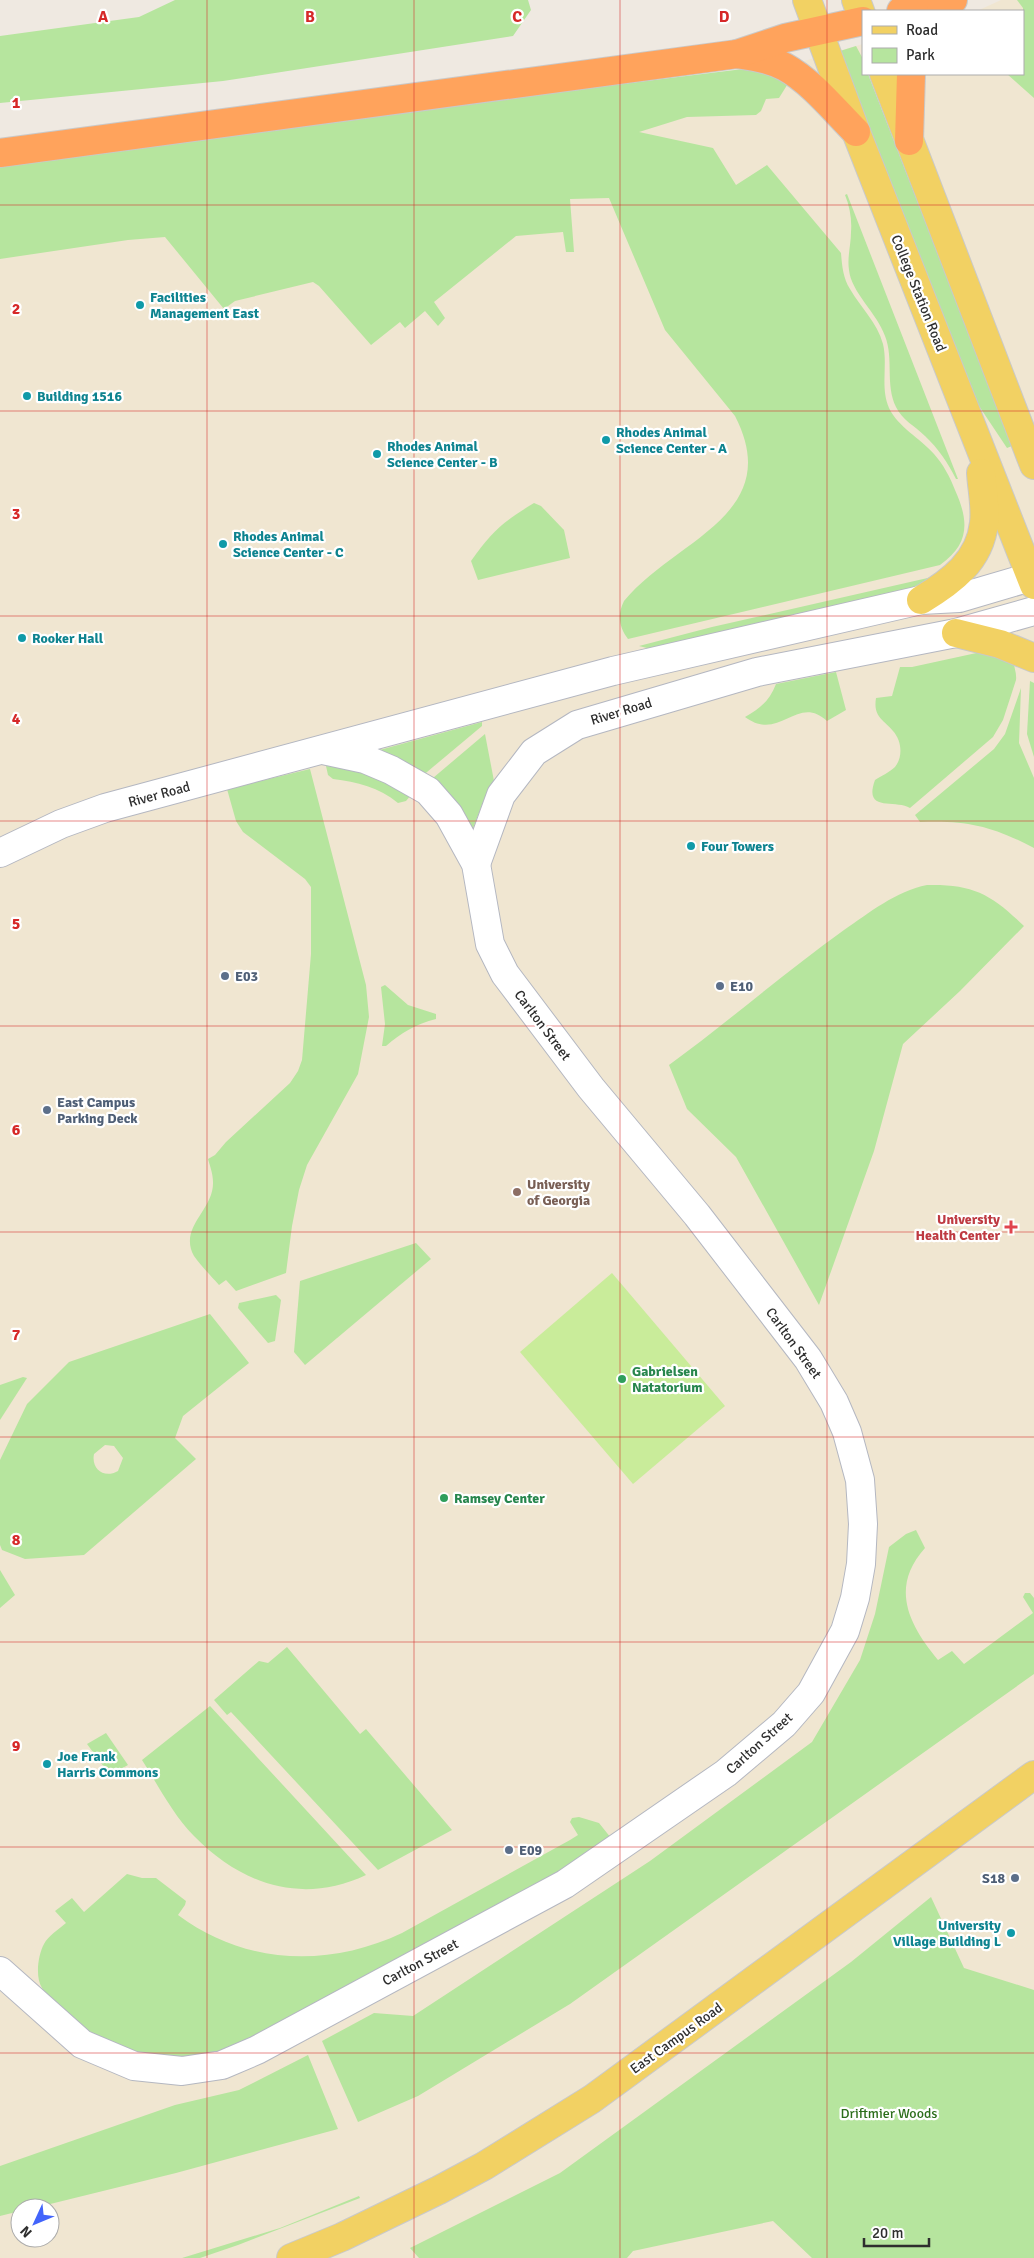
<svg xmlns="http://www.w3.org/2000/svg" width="1034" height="2258" font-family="Signika,sans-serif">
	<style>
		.education { fill: #f0e6d1; fill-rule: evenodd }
		.green { fill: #b6e59e; fill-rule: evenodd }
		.pitch { fill: #c9ec9a }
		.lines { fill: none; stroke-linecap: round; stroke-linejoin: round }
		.minor-casing { stroke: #b4b7c1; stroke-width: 30 }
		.major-casing { stroke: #c9c9c9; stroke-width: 30 }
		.highway-casing { stroke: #c9c9c9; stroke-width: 30 }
		.minor { stroke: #fff; stroke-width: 28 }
		.major { stroke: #f2d163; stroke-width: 28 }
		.highway { stroke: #ffa35c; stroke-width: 28 }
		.grid { fill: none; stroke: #d62828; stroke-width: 1; stroke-opacity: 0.55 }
		.culture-dot { fill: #0f9aa8; stroke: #fff; stroke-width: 2 }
		.service-dot { fill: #5c6f8a; stroke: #fff; stroke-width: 2 }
		.education-dot { fill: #8d6e63; stroke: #fff; stroke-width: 2 }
		.health-dot { fill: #e0444e; stroke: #fff; stroke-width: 2 }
		.leisure-dot { fill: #2e9e5b; stroke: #fff; stroke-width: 2 }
		.labels { text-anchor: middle; stroke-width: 4.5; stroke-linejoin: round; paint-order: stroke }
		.street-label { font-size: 14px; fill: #2e2e2e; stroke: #fff }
		.culture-label { font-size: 14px; font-weight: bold; fill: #0d838f; stroke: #fff; text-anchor: start }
		.service-label { font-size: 14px; font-weight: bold; fill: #4e5e75; stroke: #fff; text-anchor: start }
		.education-label { font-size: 14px; font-weight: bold; fill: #785e54; stroke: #fff; text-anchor: start }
		.health-label { font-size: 14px; font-weight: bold; fill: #be3a42; stroke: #fff; text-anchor: end }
		.leisure-label { font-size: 14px; font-weight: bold; fill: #27864d; stroke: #fff; text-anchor: start }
		.park-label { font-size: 14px; fill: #2c6e1b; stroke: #fff }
		.grid-label { font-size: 16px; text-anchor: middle; font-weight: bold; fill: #d62828; stroke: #fff; stroke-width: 4.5; stroke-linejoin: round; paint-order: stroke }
	</style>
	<rect width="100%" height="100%" fill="#efe9e1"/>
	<path class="education" d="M1001 0H1034V2258H0V175L739 80 863 44V74H1023V11H977ZM20 2208H50V2238H20Z"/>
	<g class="green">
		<path d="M175 0H528L531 10 513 36 223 81 0 103V36L139 17Z"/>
		<path d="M1017 0H1034V98L1007 74H1023V8Z"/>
		<path d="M856 46 863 59V74H868L1012 446 1007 448 975 400 840 51Z"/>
		<path d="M751 68 789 82 779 98 766 99 761 111 756 115 687 117 639 132 713 148 736 185 767 165 841 253C842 265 843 278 850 289 861 308 877 322 883 344 888 365 880 387 889 408 898 427 920 438 934 454 943 464 950 477 955 490 969 521 970 544 940 565L628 639C619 627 617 615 624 601 674 540 786 515 735 416L665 330 609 198 570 199 574 252H566L563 232 516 236 434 302 445 318 438 326 425 311 405 328 400 322 371 345 319 286 313 282 235 301 224 309 165 237 128 240 0 259V161Z"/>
		<path d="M847 194 958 479H956C948 463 938 448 925 436 915 426 902 420 896 407 885 384 894 359 885 336 877 313 851 292 849 270 847 257 851 245 851 232 852 220 850 207 845 195Z"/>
		<path d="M534 503 541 506 564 530 570 558 478 580 471 561C492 531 503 522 534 503Z"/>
		<path d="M932 577 927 584 897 591 651 649 639 646 712 627Z"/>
		<path d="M981 652 1014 659C1013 667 1017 672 1016 680L1003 720 993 737 910 808C895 799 863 813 875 780 881 776 890 772 895 767 903 757 902 741 893 731 883 719 873 717 876 698L892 696 900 667H912Z"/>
		<path d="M836 672 846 710 827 721C797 693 780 743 745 717 760 709 770 700 776 684Z"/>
		<path d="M1030 681 1034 683V757L1027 734Z"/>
		<path d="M1021 688 1019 743 1034 778V848C992 826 967 820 920 822L915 815 994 749 1005 734Z"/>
		<path d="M482 722V726L421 777 376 751Z"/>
		<path d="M485 734 494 781 485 797 472 831 433 778Z"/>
		<path d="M326 766C363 768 378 778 411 795L406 801 398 803C379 787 357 782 333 779L328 775Z"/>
		<path d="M310 769 366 985 369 1017 358 1074 307 1165 299 1190 292 1226 286 1273 236 1291 226 1280 219 1285C211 1276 201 1266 194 1256 178 1227 214 1210 213 1182 213 1174 210 1166 208 1159L215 1155 226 1142 290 1083 298 1071 302 1060 311 954V887L305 879 243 832 236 821 227 789Z"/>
		<path d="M927 885C973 884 991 894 1024 926L960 991 903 1044 874 1151 819 1305 736 1157 687 1109 669 1065C728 1022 784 973 844 930 869 913 896 891 927 885Z"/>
		<path d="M385 985 408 1005 436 1014V1019C416 1024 401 1033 386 1046H382L385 1024 381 987Z"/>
		<path d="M416 1243 431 1259 305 1365 294 1352 300 1281Z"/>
		<path d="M276 1295 281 1300 275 1341 268 1343 238 1308 239 1303Z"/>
		<path d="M210 1314 249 1363 183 1416 175 1438 196 1459 84 1555 25 1559 2 1550 0 1545V1460L27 1404 69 1362ZM105 1445 114 1446 123 1458 118 1471C104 1479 91 1469 94 1454Z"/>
		<path d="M23 1377 27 1378 0 1420V1385Z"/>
		<path d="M916 1530 925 1548C890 1587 908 1624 938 1660L952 1651 964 1664 1033 1613 1023 1597 1025 1593H1030L1034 1598V1674L570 2004 418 2096 358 2122 322 2041 374 2013 413 2016 650 1861 812 1742 860 1660 875 1614 889 1547 906 1534Z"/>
		<path d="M0 1570 15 1595 0 1608Z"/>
		<path d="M287 1647 360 1734 366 1729 452 1830 378 1870 231 1712 227 1715 214 1700 259 1661 268 1663Z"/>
		<path d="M210 1706 366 1875C302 1905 242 1885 194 1836 173 1815 158 1785 142 1760Z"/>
		<path d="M106 1733 128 1765 110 1775 87 1744Z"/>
		<path d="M579 1817 599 1823 611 1838 563 1869 226 2051C196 2058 169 2060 139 2053 108 2047 86 2032 63 2011 56 2004 47 1997 42 1988 35 1977 38 1955 44 1944 48 1936 59 1929 66 1923L55 1911 72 1898 84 1912 127 1874 142 1878H156L186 1901 185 1905 178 1915C245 1965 328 1968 402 1933L570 1840 578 1835 570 1822 572 1818Z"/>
		<path d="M931 1897 964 1968 1034 1990V2258H812L773 2221 633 2251 627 2258H419L410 2248 560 2173 851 1962Z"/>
		<path d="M308 2055 338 2129 176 2173 34 2208H20V2211L0 2216V2166L175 2105 239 2090Z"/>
		<path d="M359 2196 360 2198 238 2245 200 2258H182L280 2228Z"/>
	</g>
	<path class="pitch" d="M612 1273 725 1406 633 1484 520 1352Z"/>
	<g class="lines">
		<defs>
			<g id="minor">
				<path d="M0 853 61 824 105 808 613 671 921 600 959 598 1034 576"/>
				<path d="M476 864 501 795 534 752 577 725 757 672 956 633 1034 611"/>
				<path d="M0 1971 82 2044 134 2066 182 2071 222 2065 257 2050 565 1884 726 1773 784 1724 811 1693 845 1631 855 1598 861 1564 863 1524 860 1480 847 1432 834 1402 808 1359 697 1215 591 1088 505 974 490 944 476 864 449 815 428 791 391 770 365 759 323 750"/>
			</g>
			<g id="major">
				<path d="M807 0 856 132 1034 585"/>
				<path d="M856 0 863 19"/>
				<path d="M884 74 1034 465"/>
				<path d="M921 600C951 582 980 561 984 523 986 507 982 489 981 473"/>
				<path d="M956 633 1000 644 1034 658"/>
				<path d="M291 2258 342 2237 439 2190 484 2166 592 2099 1034 1775"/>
			</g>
			<g id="highway">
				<path d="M901 11 928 0"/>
				<path d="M941 11 953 0"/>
				<path d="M737 54C753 56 770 59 785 67 812 82 834 110 856 132"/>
				<path d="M909 141 911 74"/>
				<path d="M0 153 737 54 785 38 863 21"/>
			</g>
		</defs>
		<use href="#minor" class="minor-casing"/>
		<use href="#major" class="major-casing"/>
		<use href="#highway" class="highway-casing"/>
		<use href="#minor" class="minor"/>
		<use href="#major" class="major"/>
		<use href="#highway" class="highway"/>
	</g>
	<path class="grid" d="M207 0V2258M414 0V2258M620 0V2258M827 0V2258M0 205H1034M0 411H1034M0 616H1034M0 821H1034M0 1026H1034M0 1232H1034M0 1437H1034M0 1642H1034M0 1847H1034M0 2053H1034"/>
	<g class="culture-dot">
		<circle cx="140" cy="305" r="5"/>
		<circle cx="27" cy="396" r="5"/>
		<circle cx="606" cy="440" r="5"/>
		<circle cx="377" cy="454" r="5"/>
		<circle cx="223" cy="544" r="5"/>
		<circle cx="22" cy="638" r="5"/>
		<circle cx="691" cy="846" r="5"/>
		<circle cx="47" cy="1764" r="5"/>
		<circle cx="1011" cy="1933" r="5"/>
	</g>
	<g class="service-dot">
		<circle cx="225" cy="976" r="5"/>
		<circle cx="720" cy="986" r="5"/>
		<circle cx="47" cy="1110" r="5"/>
		<circle cx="509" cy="1850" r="5"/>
		<circle cx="1015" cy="1878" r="5"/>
	</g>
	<circle class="education-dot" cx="517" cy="1192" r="5"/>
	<path class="health-dot" d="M1008.5 1219.5h5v5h5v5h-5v5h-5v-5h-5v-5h5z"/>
	<g class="leisure-dot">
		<circle cx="622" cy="1379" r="5"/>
		<circle cx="444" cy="1498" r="5"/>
	</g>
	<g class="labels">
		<g class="street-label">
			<text transform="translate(919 293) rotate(68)" y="5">College Station Road</text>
			<text transform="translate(621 711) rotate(-17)" y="5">River Road</text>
			<text transform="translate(159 794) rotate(-15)" y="5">River Road</text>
			<text transform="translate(543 1025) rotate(53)" y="5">Carlton Street</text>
			<text transform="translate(794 1343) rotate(54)" y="5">Carlton Street</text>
			<text transform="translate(759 1743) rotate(-42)" y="5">Carlton Street</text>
			<text transform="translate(420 1962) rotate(-28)" y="5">Carlton Street</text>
			<text transform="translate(676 2038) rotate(-36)" y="5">East Campus Road</text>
		</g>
		<g class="culture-label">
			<text x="150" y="302">Facilities<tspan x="150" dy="16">Management East</tspan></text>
			<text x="37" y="401">Building 1516</text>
			<text x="616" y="437">Rhodes Animal<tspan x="616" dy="16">Science Center - A</tspan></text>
			<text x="387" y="451">Rhodes Animal<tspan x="387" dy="16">Science Center - B</tspan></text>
			<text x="233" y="541">Rhodes Animal<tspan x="233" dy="16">Science Center - C</tspan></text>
			<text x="32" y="643">Rooker Hall</text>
			<text x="701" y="851">Four Towers</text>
			<text x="57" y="1761">Joe Frank<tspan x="57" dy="16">Harris Commons</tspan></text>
			<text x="1001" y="1930" text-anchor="end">University<tspan x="1001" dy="16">Village Building L</tspan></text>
		</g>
		<g class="service-label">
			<text x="235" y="981">E03</text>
			<text x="730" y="991">E10</text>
			<text x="57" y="1107">East Campus<tspan x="57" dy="16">Parking Deck</tspan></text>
			<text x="519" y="1855">E09</text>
			<text x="1005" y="1883" text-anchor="end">S18</text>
		</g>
		<g class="education-label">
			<text x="527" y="1189">University<tspan x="527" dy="16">of Georgia</tspan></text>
		</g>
		<g class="health-label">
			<text x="1000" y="1224">University<tspan x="1000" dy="16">Health Center</tspan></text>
		</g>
		<g class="leisure-label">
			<text x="632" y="1376">Gabrielsen<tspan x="632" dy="16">Natatorium</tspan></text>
			<text x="454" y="1503">Ramsey Center</text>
		</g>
		<g class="park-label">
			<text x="889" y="2118">Driftmier Woods</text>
		</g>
	</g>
	<g class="grid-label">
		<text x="103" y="22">A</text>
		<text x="310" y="22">B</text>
		<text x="517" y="22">C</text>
		<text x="724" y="22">D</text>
		<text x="16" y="108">1</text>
		<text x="16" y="314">2</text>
		<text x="16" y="519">3</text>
		<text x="16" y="724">4</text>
		<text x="16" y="929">5</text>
		<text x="16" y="1135">6</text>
		<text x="16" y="1340">7</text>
		<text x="16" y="1545">8</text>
		<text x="16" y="1751">9</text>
	</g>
	<rect x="862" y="10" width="162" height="65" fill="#ffffff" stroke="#ababab"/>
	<rect x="872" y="26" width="25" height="8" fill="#f2d163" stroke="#ababab"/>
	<text x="906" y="35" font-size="15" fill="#2e2e2e">Road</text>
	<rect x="872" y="48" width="25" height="15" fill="#b6e59e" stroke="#ababab"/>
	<text x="906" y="60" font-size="15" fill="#2e2e2e">Park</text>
	<g transform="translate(35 2223) rotate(226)"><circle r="24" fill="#ffffff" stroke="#ababab"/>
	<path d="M0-4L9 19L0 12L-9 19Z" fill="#4264fb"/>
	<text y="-8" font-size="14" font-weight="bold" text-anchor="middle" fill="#2e2e2e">N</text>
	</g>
	<path d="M864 2238v8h65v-8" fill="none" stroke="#2e2e2e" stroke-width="2.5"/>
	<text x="872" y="2238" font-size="15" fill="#2e2e2e" stroke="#ffffff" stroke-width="4" paint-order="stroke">20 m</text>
</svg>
